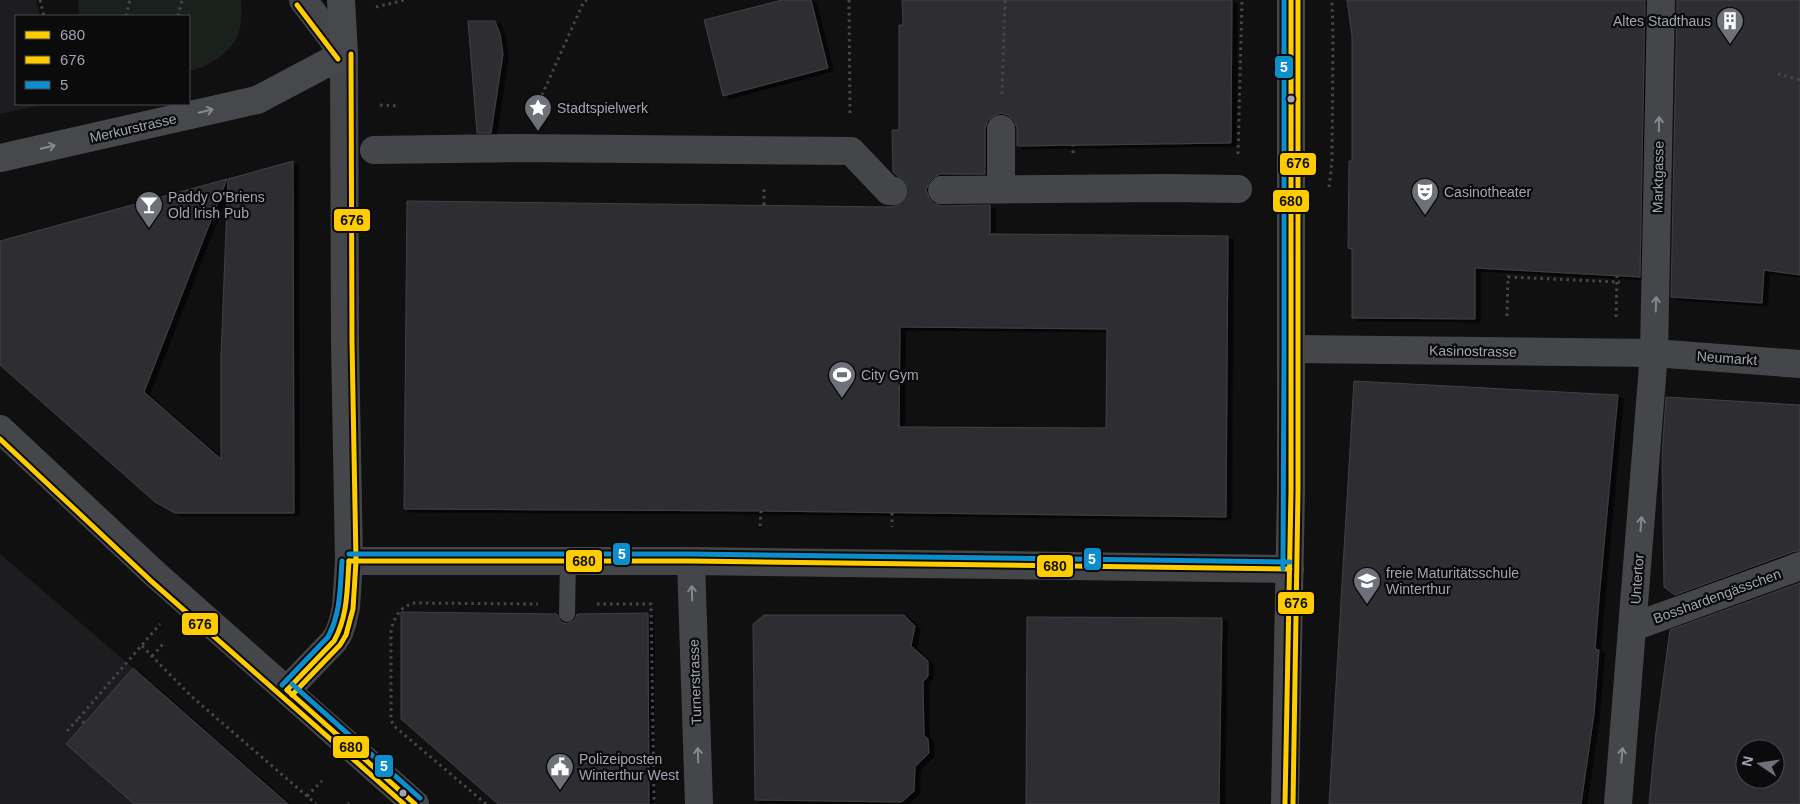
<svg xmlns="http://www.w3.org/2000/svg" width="1800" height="804" font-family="Arial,sans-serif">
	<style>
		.built { fill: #1d1d1f }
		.green { fill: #1a201b }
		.building { fill: #2f2f31; stroke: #404044; fill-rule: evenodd; filter: url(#shadow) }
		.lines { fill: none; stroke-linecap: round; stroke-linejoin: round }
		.street-tunnel { stroke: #2d2e31; stroke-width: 28; stroke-dasharray: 28 14; stroke-linecap: butt }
		.path { stroke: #46474b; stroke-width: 3; stroke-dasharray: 2.5 4; stroke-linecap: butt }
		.lane { stroke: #454649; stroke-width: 16 }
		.street { stroke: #454649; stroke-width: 28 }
		.primary { stroke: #47484b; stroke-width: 28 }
		.bus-1-casing { stroke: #0b0b0c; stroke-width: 9 }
		.bus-2-casing { stroke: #0b0b0c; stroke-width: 9 }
		.bus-3-casing { stroke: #0b0b0c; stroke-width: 9 }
		.bus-1 { stroke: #fc0; stroke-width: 5 }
		.bus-2 { stroke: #fc0; stroke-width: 5 }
		.bus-3 { stroke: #0d8ecc; stroke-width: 5 }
		.oneway { stroke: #868992 }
		.oneway2 { stroke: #858892 }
		.bus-dot { fill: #a1a5b1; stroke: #0b0b0c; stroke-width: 2 }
		.labels { text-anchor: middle; stroke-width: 4.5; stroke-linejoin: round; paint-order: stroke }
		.poi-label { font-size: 14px; fill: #a1a5b1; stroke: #0b0b0c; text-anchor: start }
		.street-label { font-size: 14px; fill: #a1a5b1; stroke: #0b0b0c }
		.line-badge { stroke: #0b0b0c; stroke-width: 2 }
		.badge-label { font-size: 14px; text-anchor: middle; font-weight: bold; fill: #fff }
		.pale-badge-label { font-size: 14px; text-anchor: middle; font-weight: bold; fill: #111 }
	</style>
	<defs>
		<filter id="shadow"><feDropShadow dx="5.5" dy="3" stdDeviation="0" flood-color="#0009"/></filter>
	</defs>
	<rect width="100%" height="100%" fill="#101011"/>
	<g class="built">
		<path d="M0 0H36L40 16H16V104H46L0 114Z"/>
		<path d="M0 554 133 668 288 804H0Z"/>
	</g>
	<path class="green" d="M78 0H241C242 11 242 24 238 35 230 53 207 68 189 71V16H79Z"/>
	<g class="building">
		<path d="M782 0H811L828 68 723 96 704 20Z"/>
		<path d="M902 0H1232L1231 143 1017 146V129L1015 122 1008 115 1001 113 993 116 987 122 985 129V174H941L935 176 929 182 926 190 929 198 935 204 942 206 990 205V234L1228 236 1226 517 761 511 404 509 407 201 889 207 900 205 907 198 909 191 906 183 893 172 892 130H899V25H903ZM900 327 1107 329 1106 428 899 427Z"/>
		<path d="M1347 0H1645L1640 277 1475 268V319L1352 318V249L1348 248 1349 161H1352V36Z"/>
		<path d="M1677 0H1800V275L1764 270 1762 303 1671 297Z"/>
		<path d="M468 21H495L500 34 503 54 491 133H477Z"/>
		<path d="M293 161 294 513H175L155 502 0 365V241L227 179 144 392 221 459V355L228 179Z"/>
		<path d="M1354 381 1618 395 1599 599 1595 649 1599 650 1594 714 1581 804H1329Z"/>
		<path d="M1666 397 1800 405V551H1795L1675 595 1664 587 1662 455Z"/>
		<path d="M1800 583V804H1649L1656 732 1670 630ZM1745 749H1775V779H1745Z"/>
		<path d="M401 612 557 614 561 622 567 624 575 620 577 614 648 613 649 804H498L401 719Z"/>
		<path d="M764 615H904L915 626 911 646 928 661V676L923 682 924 735 928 739 929 753 915 767 914 791 902 802 755 800 753 624Z"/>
		<path d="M1027 617 1222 618 1219 804H1026Z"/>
		<path d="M133 668 288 804H134L66 744Z"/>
	</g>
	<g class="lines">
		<path class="street-tunnel" d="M893 191 942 190"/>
		<g class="path">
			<path d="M40 0 44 16"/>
			<path d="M849 0 850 115"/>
			<path d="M376 7 405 0"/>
			<path d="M126 16 130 0"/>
			<path d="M178 16 182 0"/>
			<path d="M1778 74 1800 80"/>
			<path d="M1002 94 1005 0"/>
			<path d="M380 105 399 106"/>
			<path d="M534 113 584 1 587 0"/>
			<path d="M1073 153V145"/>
			<path d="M1238 154 1242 0"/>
			<path d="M1329 187 1332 162 1333 36 1332 0"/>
			<path d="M764 205V186"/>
			<path d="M1507 316 1508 277 1620 282"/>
			<path d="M1616 317 1617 276"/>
			<path d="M892 513V527"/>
			<path d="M760 526 761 511"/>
			<path d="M597 604H651L654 804"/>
			<path d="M142 646 191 696 316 804"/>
			<path d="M152 656 165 642"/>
			<path d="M84 723 79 718 160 624"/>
			<path d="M67 731 79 718"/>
			<path d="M307 796 322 781"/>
			<path d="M348 804 349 803"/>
			<path d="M486 804 394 726 391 720V630C395 616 400 607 414 603L538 604"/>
		</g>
		<path class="lane" d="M567 614 568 561"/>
		<g class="street">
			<path d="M1001 129V189"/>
			<path d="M374 150 519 148 851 151 889 191H893"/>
			<path d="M942 190 1167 188 1238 189"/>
			<path d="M1292 349 1654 353 1800 364"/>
			<path d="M0 429 155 574 415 804"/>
			<path d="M349 561H691L1290 569"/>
			<path d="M691 561 699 804"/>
			<path d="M1633 627 1800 566"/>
			<path d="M287 690 334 641 339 633 343 621 346 607 349 561 345 342 344 54 303 0"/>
			<path d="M1285 804 1291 491V0"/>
			<path d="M1618 804 1654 353 1661 0"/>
		</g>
		<path class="primary" d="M0 158 257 100 344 54 341 0"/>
		<defs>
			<g id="bus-1">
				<path d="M349 561H691L1290 569"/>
				<path d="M287 690 415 804"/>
				<path d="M287 690 334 641C348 616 347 589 349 561"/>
				<path d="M1285 804 1291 491V0"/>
			</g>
			<g id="bus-2">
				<path d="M297 5 338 59"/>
				<path d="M0 439 150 580 404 804"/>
				<path d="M292 695 340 645 346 635 353 609 356 561 352 342 351 54"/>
				<path d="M1293 804 1298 491V0"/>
			</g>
			<g id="bus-3">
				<path d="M349 554H691L1290 562"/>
				<path d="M1283 569 1284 349V0"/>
				<path d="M292 684 420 798"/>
				<path d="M282 685 328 637C341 613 340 587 342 561"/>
			</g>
		</defs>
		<use href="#bus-1" class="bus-1-casing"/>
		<use href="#bus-2" class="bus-2-casing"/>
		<use href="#bus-3" class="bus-3-casing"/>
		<use href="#bus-1" class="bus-1"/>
		<use href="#bus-2" class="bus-2"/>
		<use href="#bus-3" class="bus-3"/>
	</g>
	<defs><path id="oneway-shaft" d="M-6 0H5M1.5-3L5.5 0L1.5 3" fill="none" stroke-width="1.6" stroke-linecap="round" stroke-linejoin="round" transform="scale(1.25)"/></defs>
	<g class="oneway">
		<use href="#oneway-shaft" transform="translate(206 111) rotate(-13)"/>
		<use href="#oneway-shaft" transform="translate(48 147) rotate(-13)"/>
	</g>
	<g class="oneway2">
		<use href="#oneway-shaft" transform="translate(1659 124) rotate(-89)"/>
		<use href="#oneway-shaft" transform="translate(1656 304) rotate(-88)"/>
		<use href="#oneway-shaft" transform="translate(1641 524) rotate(-86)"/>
		<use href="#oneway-shaft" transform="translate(692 593) rotate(-92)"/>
		<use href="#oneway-shaft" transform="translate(698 755) rotate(-92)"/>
		<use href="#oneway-shaft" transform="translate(1622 755) rotate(-85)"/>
	</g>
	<defs>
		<symbol id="building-pin" viewBox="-11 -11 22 30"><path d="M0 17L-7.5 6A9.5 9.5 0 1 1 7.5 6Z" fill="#6e7179" stroke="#0b0b0c"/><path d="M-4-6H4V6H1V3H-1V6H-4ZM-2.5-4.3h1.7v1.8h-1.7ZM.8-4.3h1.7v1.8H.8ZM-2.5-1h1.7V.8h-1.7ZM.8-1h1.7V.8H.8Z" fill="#fff"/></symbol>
		<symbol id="sight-pin" viewBox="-11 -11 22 30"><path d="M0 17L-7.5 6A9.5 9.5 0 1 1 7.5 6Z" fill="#6e7179" stroke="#0b0b0c"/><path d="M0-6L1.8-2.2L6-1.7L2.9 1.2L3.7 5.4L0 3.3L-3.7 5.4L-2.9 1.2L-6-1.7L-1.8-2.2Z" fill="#fff"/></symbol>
		<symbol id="theatre-pin" viewBox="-11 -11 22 30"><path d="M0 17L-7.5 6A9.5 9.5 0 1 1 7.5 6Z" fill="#6e7179" stroke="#0b0b0c"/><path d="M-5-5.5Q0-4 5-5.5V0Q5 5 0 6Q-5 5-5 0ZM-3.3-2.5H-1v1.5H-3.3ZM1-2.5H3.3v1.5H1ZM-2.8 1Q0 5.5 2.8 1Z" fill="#fff"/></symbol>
		<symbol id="bar-pin" viewBox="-11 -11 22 30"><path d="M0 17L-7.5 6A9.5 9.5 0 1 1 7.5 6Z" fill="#6e7179" stroke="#0b0b0c"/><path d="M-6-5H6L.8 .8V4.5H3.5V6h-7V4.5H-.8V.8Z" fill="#fff"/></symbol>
		<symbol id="stadium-pin" viewBox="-11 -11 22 30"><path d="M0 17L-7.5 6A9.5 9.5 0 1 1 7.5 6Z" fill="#6e7179" stroke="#0b0b0c"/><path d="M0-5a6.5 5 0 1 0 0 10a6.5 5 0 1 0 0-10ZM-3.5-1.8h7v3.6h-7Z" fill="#fff"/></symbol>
		<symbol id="school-pin" viewBox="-11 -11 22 30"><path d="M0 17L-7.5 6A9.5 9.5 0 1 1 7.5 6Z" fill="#6e7179" stroke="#0b0b0c"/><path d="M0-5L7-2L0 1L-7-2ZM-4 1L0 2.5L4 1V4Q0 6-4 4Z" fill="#fff"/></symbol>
		<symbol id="civic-pin" viewBox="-11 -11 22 30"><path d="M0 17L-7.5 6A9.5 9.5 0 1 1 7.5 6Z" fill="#6e7179" stroke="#0b0b0c"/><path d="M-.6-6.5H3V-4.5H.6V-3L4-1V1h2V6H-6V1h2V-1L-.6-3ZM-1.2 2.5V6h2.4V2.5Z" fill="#fff"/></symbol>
	</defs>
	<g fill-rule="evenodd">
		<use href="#building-pin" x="1714" y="5" width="32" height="43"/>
		<use href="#sight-pin" x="522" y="92" width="32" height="43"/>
		<use href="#theatre-pin" x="1409" y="176" width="32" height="43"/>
		<use href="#bar-pin" x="133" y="189" width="32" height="43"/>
		<use href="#stadium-pin" x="826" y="359" width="32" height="43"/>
		<use href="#school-pin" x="1351" y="565" width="32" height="43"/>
		<use href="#civic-pin" x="544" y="751" width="32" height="43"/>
	</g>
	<g class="bus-dot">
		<circle cx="1291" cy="99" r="4.5"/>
		<circle cx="403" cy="793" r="4.5"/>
	</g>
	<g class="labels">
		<g class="poi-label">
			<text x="1711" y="26" text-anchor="end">Altes Stadthaus</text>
			<text x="557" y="113">Stadtspielwerk</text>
			<text x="1444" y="197">Casinotheater</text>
			<text x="168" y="202">Paddy O'Briens<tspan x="168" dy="16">Old Irish Pub</tspan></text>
			<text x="861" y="380">City Gym</text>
			<text x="1386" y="578">freie Maturitätsschule<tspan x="1386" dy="16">Winterthur</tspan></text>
			<text x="579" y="764">Polizeiposten<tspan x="579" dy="16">Winterthur West</tspan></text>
		</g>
		<g class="street-label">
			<text transform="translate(133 128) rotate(-13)" y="5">Merkurstrasse</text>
			<text transform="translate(1658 177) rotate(-89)" y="5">Marktgasse</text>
			<text transform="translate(1473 351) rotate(1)" y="5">Kasinostrasse</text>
			<text transform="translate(1727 358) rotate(4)" y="5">Neumarkt</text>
			<text transform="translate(1637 579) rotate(-86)" y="5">Untertor</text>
			<text transform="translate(1717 596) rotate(-20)" y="5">Bosshardengässchen</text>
			<text transform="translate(695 682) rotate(-92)" y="5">Turnerstrasse</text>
		</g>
	</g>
	<g class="line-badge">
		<rect x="1274" y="55" width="20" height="24" rx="5" fill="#0d8ecc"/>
		<rect x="1279" y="152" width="38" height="24" rx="5" fill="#fc0"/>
		<rect x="1272" y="189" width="38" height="24" rx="5" fill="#fc0"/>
		<rect x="333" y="208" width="38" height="24" rx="5" fill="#fc0"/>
		<rect x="612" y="542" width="19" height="24" rx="5" fill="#0d8ecc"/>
		<rect x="1083" y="547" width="19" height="24" rx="5" fill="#0d8ecc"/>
		<rect x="565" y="549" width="38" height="24" rx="5" fill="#fc0"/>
		<rect x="1036" y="554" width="38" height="24" rx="5" fill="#fc0"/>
		<rect x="1277" y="591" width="38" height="24" rx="5" fill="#fc0"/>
		<rect x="181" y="612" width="38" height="24" rx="5" fill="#fc0"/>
		<rect x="332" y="735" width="38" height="24" rx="5" fill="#fc0"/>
		<rect x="374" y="754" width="20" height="24" rx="5" fill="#0d8ecc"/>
	</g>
	<g class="badge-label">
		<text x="1284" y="72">5</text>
		<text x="622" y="559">5</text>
		<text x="1092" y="564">5</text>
		<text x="384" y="771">5</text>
	</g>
	<g class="pale-badge-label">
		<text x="1298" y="168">676</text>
		<text x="1291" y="206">680</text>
		<text x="352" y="225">676</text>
		<text x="584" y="566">680</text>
		<text x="1055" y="571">680</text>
		<text x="1296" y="608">676</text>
		<text x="200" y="629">676</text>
		<text x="351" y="752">680</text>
	</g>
	<rect x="15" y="15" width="175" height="90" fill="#0b0b0c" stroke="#47494e"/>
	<rect x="25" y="31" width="25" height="8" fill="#ffcc00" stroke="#47494e"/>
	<text x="60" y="40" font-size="15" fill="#a1a5b1">680</text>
	<rect x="25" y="56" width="25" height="8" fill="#ffcc00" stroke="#47494e"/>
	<text x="60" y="65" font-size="15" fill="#a1a5b1">676</text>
	<rect x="25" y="81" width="25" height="8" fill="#0d8ecc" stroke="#47494e"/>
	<text x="60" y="90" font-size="15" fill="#a1a5b1">5</text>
	<g transform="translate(1760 764) rotate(283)"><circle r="24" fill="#0b0b0c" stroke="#47494e"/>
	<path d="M0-4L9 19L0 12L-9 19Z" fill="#6e7179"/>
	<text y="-8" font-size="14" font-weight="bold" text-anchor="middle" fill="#a1a5b1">N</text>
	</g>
</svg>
